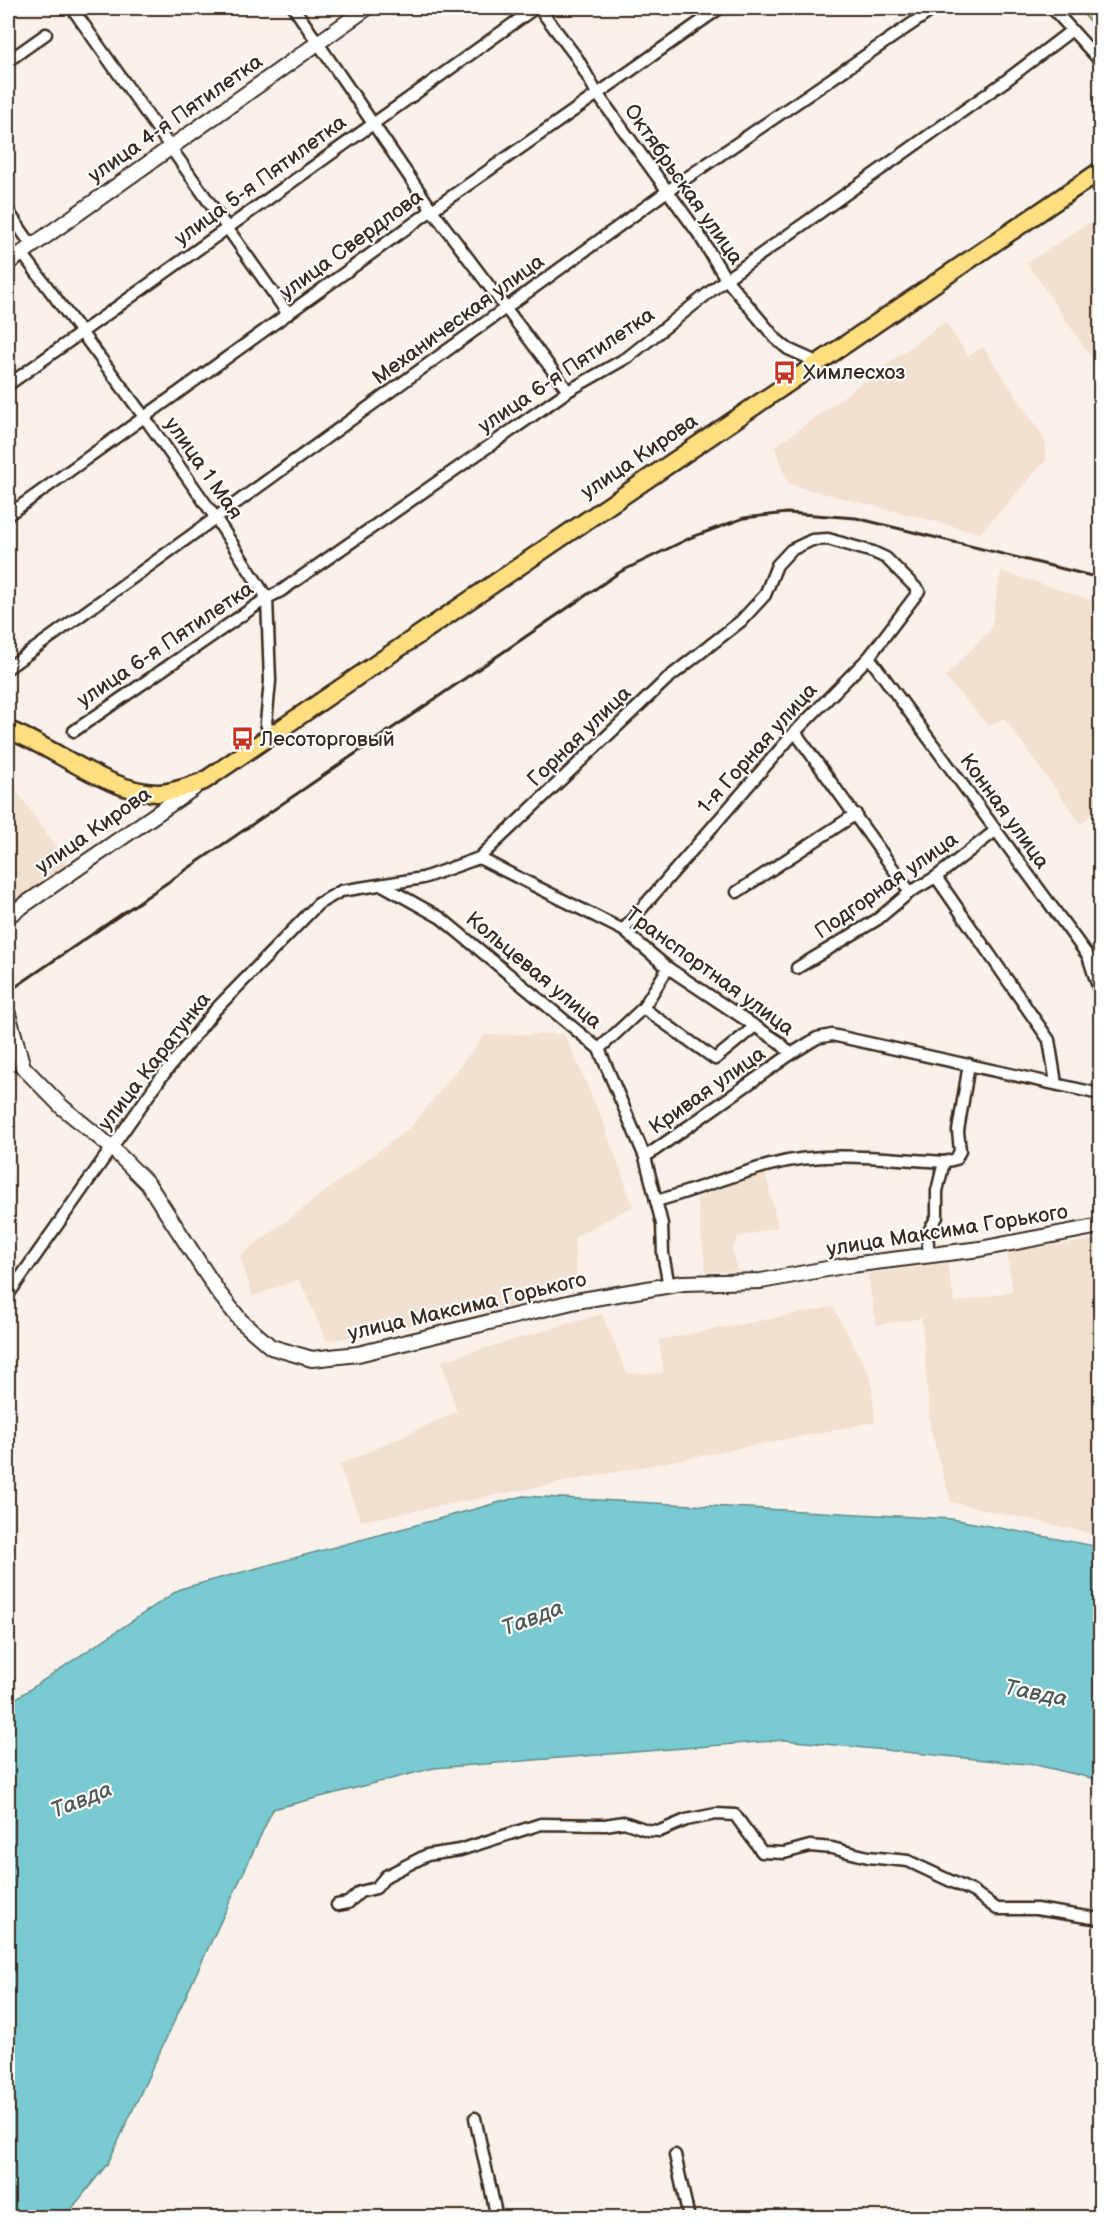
<svg xmlns="http://www.w3.org/2000/svg" width="1108" height="2225" font-family="'Balsamiq Sans',sans-serif">
	<style>
		.built { fill: #f2e0d0 }
		.green { fill: #b9d992; stroke: #7a8258; stroke-width: 1.5 }
		.water { fill: #7acbd1; stroke: #618b89; stroke-width: 1.5 }
		.lines { fill: none; stroke-linecap: round; stroke-linejoin: round }
		.street-casing { stroke: #3b2a1e; stroke-width: 15 }
		.secondary-casing { stroke: #3b2a1e; stroke-width: 18 }
		.primary-casing { stroke: #3b2a1e; stroke-width: 21 }
		.street { stroke: #fff; stroke-width: 10 }
		.secondary { stroke: #fff; stroke-width: 14 }
		.primary { stroke: #ffdf80; stroke-width: 16 }
		.rail { stroke: #3b2a1e; stroke-width: 3 }
		.labels { text-anchor: middle; stroke-width: 4.5; stroke-linejoin: round; paint-order: stroke }
		.street-label { font-size: 21px; fill: #3b2a1e; stroke: #fff }
		.poi-label { font-size: 21px; fill: #3b2a1e; stroke: #fff; text-anchor: start }
		.water-label { font-size: 22px; font-style: italic; fill: #4e5a54; stroke: #fff }
	</style>
	<rect width="100%" height="100%" fill="#f9f1ea"/>
	<filter id="ink" filterUnits="userSpaceOnUse"><feTurbulence type="fractalNoise" baseFrequency=".0167" numOctaves="2"/><feDisplacementMap in="SourceGraphic" scale="12" xChannelSelector="R" yChannelSelector="G"/><feConvolveMatrix kernelMatrix="1 2 1 2 8 2 1 2 1" color-interpolation-filters="sRGB"/></filter>
	<g filter="url(#ink)">
		<g class="built">
			<path d="M1100 216V370L1027 263Z"/>
			<path d="M945 322 968 356 983 347 1045 440 1046 460 980 533 788 484 775 447Z"/>
			<path d="M1001 571 1100 603V807L1081 824 1004 718 989 726 945 677 991 629Z"/>
			<path d="M8 779 68 864 8 906Z"/>
			<path d="M564 1034 602 1119 633 1206 574 1237 577 1284 512 1307 327 1341 299 1279 253 1296 240 1256 412 1126 485 1035Z"/>
			<path d="M765 1172 778 1227 738 1237 732 1248 737 1271 706 1272 697 1198Z"/>
			<path d="M1100 1239V1535L951 1502 930 1427 922 1318 876 1325 868 1274 947 1263 955 1303 1013 1291 1007 1252Z"/>
			<path d="M833 1307 871 1377 875 1422 361 1521 339 1465 457 1412 442 1361 602 1314 627 1374 664 1373 659 1340Z"/>
		</g>
		<path class="green" d="M1078 8H1100V33Z"/>
		<path class="water" d="M523 1496 952 1519 1100 1547V1780L1036 1765 785 1740 434 1768 273 1809 108 2163 65 2217H8V1704L180 1589Z"/>
		<g class="lines">
			<defs>
				<g id="street">
					<path d="M72 8 288 314"/>
					<path d="M294 8 432 210 568 391"/>
					<path d="M539 8 577 58 598 95 698 233 726 279 776 339 788 349 817 362"/>
					<path d="M1052 8 1100 61"/>
					<path d="M8 61 46 34"/>
					<path d="M8 211 32 246"/>
					<path d="M22 253 145 418 215 517 267 598 270 681 266 723 270 735"/>
					<path d="M8 385 535 8"/>
					<path d="M8 515 432 210 720 8"/>
					<path d="M869 657 1088 956 1100 993"/>
					<path d="M8 668 666 192 935 8"/>
					<path d="M74 731 267 598 281 591 568 391 628 357 726 279 1004 82 1072 30"/>
					<path d="M795 732 910 892"/>
					<path d="M479 858 623 930 668 968 779 1042 791 1054 817 1038 832 1035 1100 1094"/>
					<path d="M936 877 1049 1040 1056 1083"/>
					<path d="M384 886 441 918 599 1049 645 1157 662 1224 663 1254 669 1286"/>
					<path d="M737 892 856 814"/>
					<path d="M797 968 878 919 910 892 936 877 995 831"/>
					<path d="M643 1008 715 1059 754 1027"/>
					<path d="M599 1049 643 1008 668 968"/>
					<path d="M645 1157 791 1054"/>
					<path d="M656 1201C694 1191 731 1175 770 1165 825 1150 887 1159 944 1162"/>
					<path d="M929 1255 927 1234 937 1217V1191L944 1162 956 1159 960 1151 958 1131 969 1064"/>
					<path d="M8 1295 160 1079 215 1010 318 904 341 891 423 878 479 858 667 679 741 621 765 595 777 565 791 550 812 540 828 539 873 552 886 558 919 591 869 657 795 732 623 930"/>
					<path d="M337 1905 348 1903 360 1892 376 1888 386 1876 427 1855 460 1850 541 1824 605 1825 624 1822 647 1830 660 1831 686 1820 716 1814 735 1815 762 1852 784 1853 810 1846 832 1848 868 1857 908 1861 974 1892 997 1909H1036L1100 1919"/>
					<path d="M475 2118 497 2218"/>
					<path d="M675 2155 689 2218"/>
				</g>
				<g id="secondary">
					<path d="M8 263 367 8"/>
					<path d="M8 916 194 788"/>
					<path d="M8 1014 23 1067 62 1107 111 1147 148 1184 218 1292 241 1321 271 1347 312 1359 358 1354 576 1301 683 1283 761 1281 843 1266 980 1249 1100 1226"/>
				</g>
				<path id="primary" d="M8 730C53 746 112 795 160 793 175 792 190 786 204 781L1100 171"/>
			</defs>
			<use href="#street" class="street-casing"/>
			<use href="#secondary" class="secondary-casing"/>
			<use href="#primary" class="primary-casing"/>
			<use href="#street" class="street"/>
			<use href="#secondary" class="secondary"/>
			<use href="#primary" class="primary"/>
			<path class="rail" d="M8 992 620 572 692 537 744 518 787 513 856 518 1100 578"/>
		</g>
	</g>
	<defs>
		<symbol id="bus-bare" viewBox="-9 -9 18 18"><path d="M-5-6H5V4H4V6H2V4H-2V6H-4V4H-5ZM-3.5-4V0h7V-4ZM-3.5 1.2v1.5H-2V1.2ZM2 1.2v1.5H3.5V1.2Z" fill="#c8321e" stroke="#fff" stroke-width="2.5" paint-order="stroke"/></symbol>
	</defs>
	<g fill-rule="evenodd">
		<use href="#bus-bare" x="768" y="356" width="33" height="33"/>
		<use href="#bus-bare" x="226" y="722" width="33" height="33"/>
	</g>
	<g class="labels">
		<g class="street-label">
			<text transform="translate(175 118) rotate(-35)" y="7">улица 4-я Пятилетка</text>
			<text transform="translate(260 180) rotate(-36)" y="7">улица 5-я Пятилетка</text>
			<text transform="translate(684 184) rotate(55)" y="7">Октябрьская улица</text>
			<text transform="translate(351 244) rotate(-36)" y="7">улица Свердлова</text>
			<text transform="translate(458 319) rotate(-36)" y="7">Механическая улица</text>
			<text transform="translate(566 370) rotate(-34)" y="7">улица 6-я Пятилетка</text>
			<text transform="translate(639 456) rotate(-34)" y="7">улица Кирова</text>
			<text transform="translate(204 468) rotate(55)" y="7">улица 1 Мая</text>
			<text transform="translate(165 644) rotate(-34)" y="7">улица 6-я Пятилетка</text>
			<text transform="translate(579 736) rotate(-44)" y="7">Горная улица</text>
			<text transform="translate(757 748) rotate(-48)" y="7">1-я Горная улица</text>
			<text transform="translate(1005 811) rotate(54)" y="7">Конная улица</text>
			<text transform="translate(93 830) rotate(-35)" y="7">улица Кирова</text>
			<text transform="translate(886 885) rotate(-35)" y="7">Подгорная улица</text>
			<text transform="translate(534 970) rotate(40)" y="7">Кольцевая улица</text>
			<text transform="translate(710 971) rotate(36)" y="7">Транспортная улица</text>
			<text transform="translate(154 1061) rotate(-52)" y="7">улица Каратунка</text>
			<text transform="translate(707 1090) rotate(-35)" y="7">Кривая улица</text>
			<text transform="translate(947 1230) rotate(-9)" y="7">улица Максима Горького</text>
			<text transform="translate(467 1306) rotate(-13)" y="7">улица Максима Горького</text>
		</g>
		<g class="poi-label">
			<text x="803" y="379">Химлесхоз</text>
			<text x="260" y="746">Лесоторговый</text>
		</g>
		<g class="water-label">
			<text transform="translate(532 1617) rotate(-21)" y="8">Тавда</text>
			<text transform="translate(1036 1692) rotate(11)" y="8">Тавда</text>
			<text transform="translate(81 1799) rotate(-22)" y="8">Тавда</text>
		</g>
	</g>
	<rect width="1108" height="2225" fill="none" stroke="#fff" stroke-width="30"/>
	<rect x="15" y="15" width="1078" height="2195" fill="none" stroke="#3b2a1e" stroke-width="2" filter="url(#ink)"/>
</svg>
